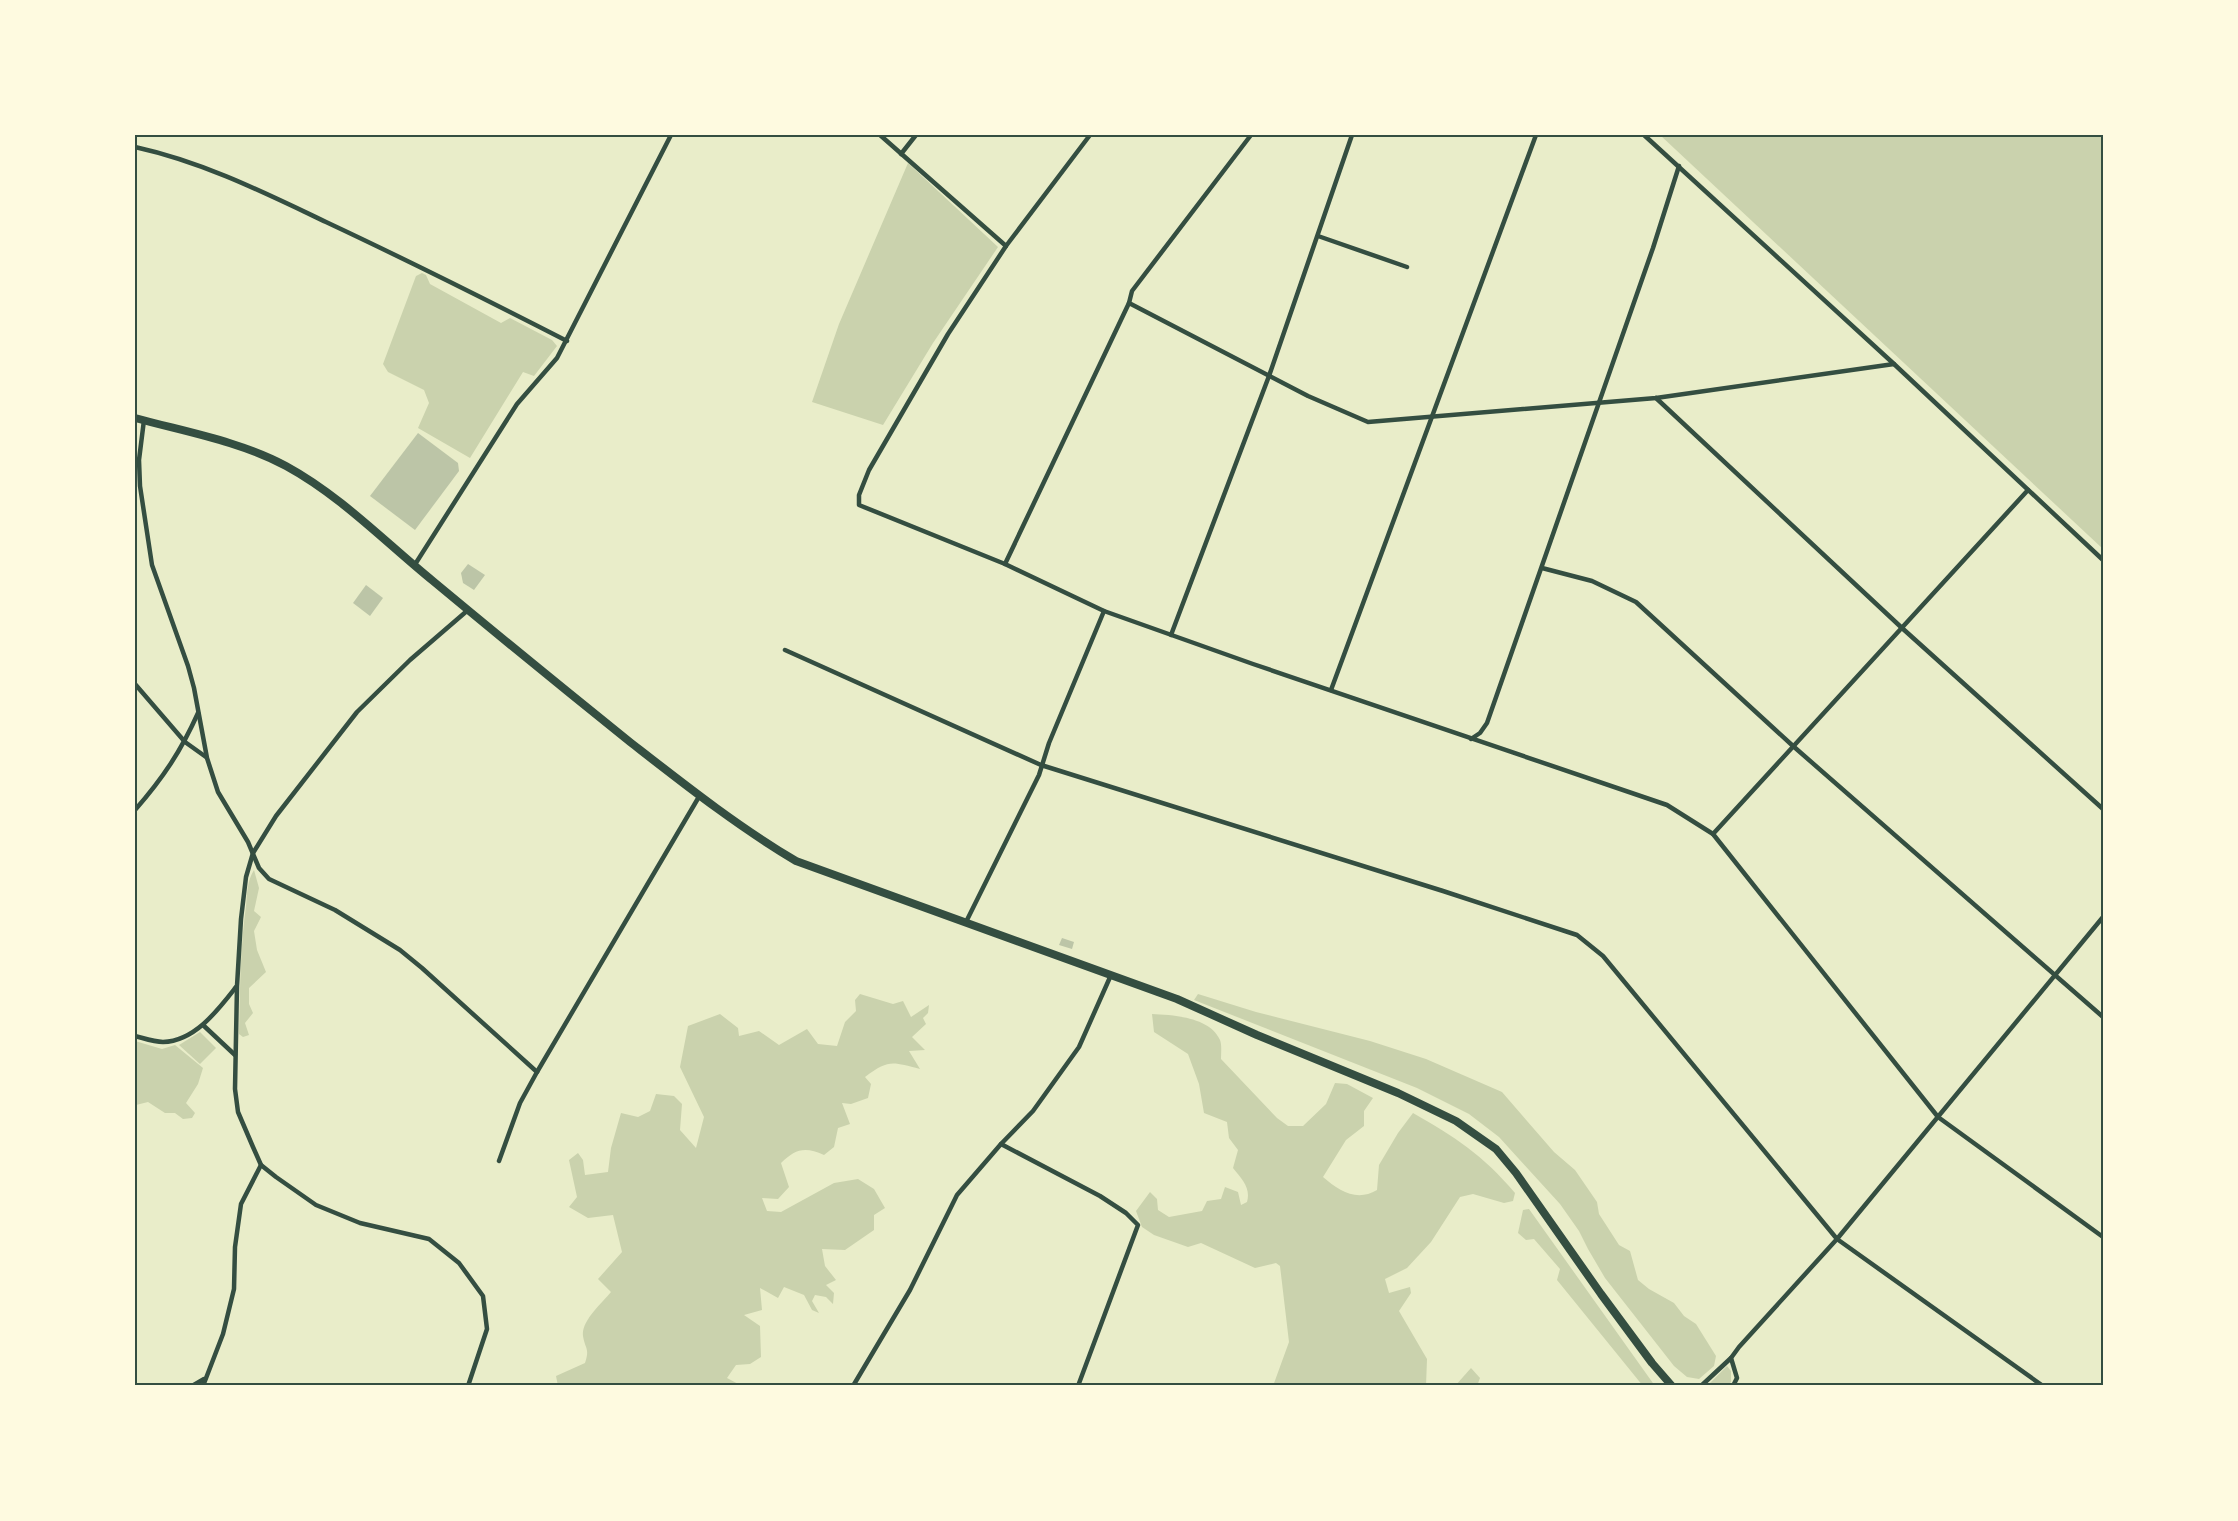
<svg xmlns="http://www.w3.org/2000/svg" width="2238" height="1521" font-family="Manrope,sans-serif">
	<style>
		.green { fill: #cad2ad }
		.building { fill: #bcc5a7 }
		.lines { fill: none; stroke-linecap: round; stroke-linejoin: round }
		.minor { stroke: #344e41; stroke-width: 4.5 }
		.primary { stroke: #344e41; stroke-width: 8 }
		.neatline { fill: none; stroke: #344e41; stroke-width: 2 }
	</style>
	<rect width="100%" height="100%" fill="#e9edc9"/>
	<g class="green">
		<path d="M1660 135H2103V549Z"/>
		<path d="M908 163 998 247 933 343 883 425 812 402 839 324Z"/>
		<path d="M422 273 426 275 430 284 501 323 510 318 552 340 557 346 534 376 523 372 470 458 418 428 429 403 424 390 388 372 383 364 416 276Z"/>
		<path d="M254 870 259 888 254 911 261 917 254 931 257 950 266 972 249 988V1004L253 1013 245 1023 249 1035 243 1037 239 1034C240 992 240 949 246 906 247 894 247 881 254 870Z"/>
		<path d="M860 994 893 1004 903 1001 911 1017 929 1005 928 1013 923 1018 926 1024 912 1037 925 1050 909 1051 920 1069C892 1062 889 1059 865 1077L871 1084 868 1098 851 1104 842 1103 850 1124 838 1128 834 1147 824 1155C805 1146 795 1149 781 1163L789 1187 778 1199 762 1198 767 1211 781 1212 834 1183 858 1179 874 1189 885 1208 874 1215V1230L845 1250 822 1249 825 1266 836 1280 826 1285 834 1293 833 1304 826 1297 815 1295 812 1301 819 1313 812 1310 804 1295 784 1287 778 1298 760 1288 762 1310 744 1315 760 1326 761 1357 750 1364 736 1365 727 1378 742 1386H558L556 1376 585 1363C590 1348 585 1349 583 1336 581 1321 602 1303 611 1292L598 1279 622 1252 613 1215 588 1218 569 1207 577 1197 569 1160 578 1153 583 1160 585 1175 608 1172 611 1148 621 1113 638 1117 650 1111 656 1094 674 1096 682 1104 680 1130 696 1148 704 1117 680 1067 688 1026 720 1014 738 1028 739 1036 759 1031 779 1045 807 1029 818 1044 837 1046 845 1022 856 1011 855 1000Z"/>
		<path d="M1198 994 1256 1012 1370 1041 1426 1059 1502 1092 1554 1152 1575 1170 1597 1202 1599 1214 1619 1245 1630 1251 1638 1280 1649 1289 1674 1303 1684 1316 1696 1324 1716 1356 1714 1366 1699 1379 1687 1377 1674 1366 1605 1278 1588 1249 1579 1231 1560 1204 1499 1137 1469 1114 1417 1088 1194 1000Z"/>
		<path d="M1152 1014C1173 1015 1210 1017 1220 1040 1222 1045 1221 1053 1221 1059L1277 1118 1288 1126H1303L1326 1104 1335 1083 1347 1084 1373 1098 1364 1111V1126L1346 1140 1323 1177C1339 1191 1357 1202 1377 1190L1379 1165 1398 1133 1413 1113C1455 1137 1483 1155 1515 1193L1513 1201 1504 1203 1473 1194 1460 1197 1431 1242 1407 1268 1385 1279 1389 1293 1410 1287 1411 1293 1399 1311 1427 1359 1426 1386H1273L1289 1342 1280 1266 1276 1263 1255 1268 1201 1243 1188 1247 1154 1235 1142 1227 1136 1211 1150 1192 1157 1199 1158 1210 1169 1217 1202 1211 1207 1201 1221 1199 1225 1187 1238 1192 1241 1205 1247 1202C1251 1188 1242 1179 1233 1168L1238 1150 1229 1138 1227 1122 1204 1113 1199 1084 1188 1054 1154 1032Z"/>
		<path d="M200 1032 216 1048 200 1064 179 1045Z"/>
		<path d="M135 1041 162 1049 175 1045 203 1068 198 1084 186 1103 195 1113 192 1118 183 1119 175 1113H165L148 1102 136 1105 135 1110Z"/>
		<path d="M1529 1209 1655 1386H1643L1557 1280 1560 1269 1534 1239 1526 1240 1518 1233 1523 1210Z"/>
		<path d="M1727 1366 1731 1371V1382L1727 1386H1707Z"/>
		<path d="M1471 1368 1480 1378 1477 1386H1455Z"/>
	</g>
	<g class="building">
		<path d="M418 433 458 463 459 471 415 530 370 496Z"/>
		<path d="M468 564 485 575 474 590 463 583 461 573Z"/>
		<path d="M366 585 383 598 370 616 353 603Z"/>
		<path d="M1062 938 1074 942 1072 949 1059 945Z"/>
	</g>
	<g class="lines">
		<g class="minor">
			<path d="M880 135 1006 246"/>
			<path d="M1090 135 1006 246 948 334 869 470 859 495V505L1005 564 1104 611 1253 664 1667 805 1713 834 1938 1117 2103 1237"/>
			<path d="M1644 135 1894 364 2103 560"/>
			<path d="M135 147C203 162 263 192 326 222 407 260 487 300 567 341"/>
			<path d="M901 154 916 135"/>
			<path d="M1318 236 1407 267"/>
			<path d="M1129 303 1308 396 1368 422 1656 398 1894 364"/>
			<path d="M1656 398 1902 628 2103 809"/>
			<path d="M144 420 139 460 140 486 152 565 188 666 194 688 207 758 218 792 248 842 259 868 269 879 335 910 400 950 422 968 537 1072"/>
			<path d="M1005 564 1129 303 1132 291 1251 135"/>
			<path d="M414 566 517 404 557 358 671 135"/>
			<path d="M1542 568 1592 581 1636 602 1793 746 2103 1017"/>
			<path d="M1171 635 1269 376 1352 135"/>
			<path d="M785 650 1041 765 1443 891 1577 935 1603 956 1837 1239 2043 1386"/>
			<path d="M135 684 185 742 206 757"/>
			<path d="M1331 690 1536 135"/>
			<path d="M1471 739 1480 733 1487 723 1653 248 1679 166"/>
			<path d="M135 810C163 778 181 751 198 713"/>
			<path d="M1713 834 2028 490"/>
			<path d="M966 922 1039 775 1049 743 1104 611"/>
			<path d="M203 1025 235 1055"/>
			<path d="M135 1036C143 1038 154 1042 163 1042 195 1041 218 1010 236 987"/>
			<path d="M1001 1144 1100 1196 1126 1213 1138 1225 1078 1386"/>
			<path d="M499 1161 520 1103 537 1072 700 795"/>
			<path d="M192 1386 204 1379"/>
			<path d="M203 1386 223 1334 234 1289 235 1247 241 1204 261 1165"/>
			<path d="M468 1386 487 1329 483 1296 459 1263 429 1239 360 1223 316 1205 276 1177 261 1165 253 1147 238 1112 235 1089 237 986 241 919 246 877 253 853 276 816 357 712 410 660 468 610"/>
			<path d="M853 1386 910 1290 957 1195 1001 1144 1033 1111 1079 1047 1111 975"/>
			<path d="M1701 1386 1731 1358"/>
			<path d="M1733 1386 1737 1378 1731 1358 1739 1347 1837 1239 2103 917"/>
		</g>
		<path class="primary" d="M135 418C186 432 239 441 286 466 341 496 385 542 433 581 498 635 564 689 630 742 684 784 737 826 796 861L1177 999 1257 1035 1398 1093 1456 1121 1496 1149 1516 1173 1601 1294 1652 1363 1672 1386"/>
	</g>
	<rect width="2238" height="1521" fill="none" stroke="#fefae0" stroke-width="273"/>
	<rect x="136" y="136" width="1966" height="1248" class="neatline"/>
</svg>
